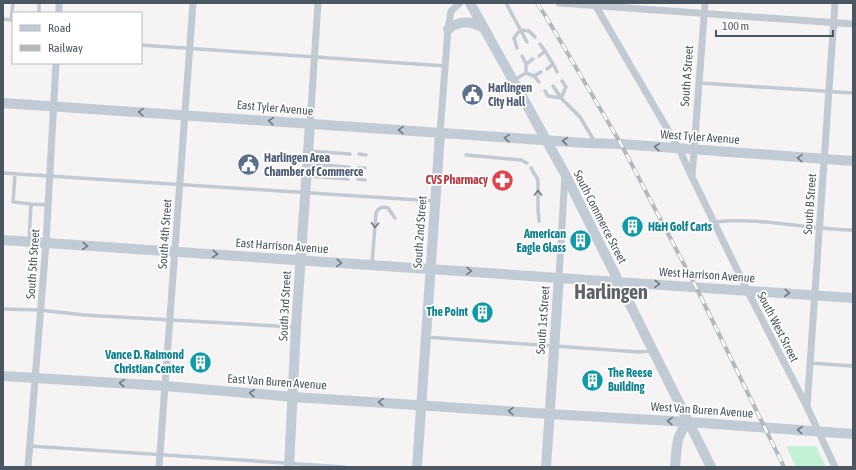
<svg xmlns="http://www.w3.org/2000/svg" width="856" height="470" font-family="'Asap Condensed',sans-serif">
  <rect width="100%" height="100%" fill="#f5f3f3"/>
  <path fill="#c3f1d5" d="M786,446H816L826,467H796Z"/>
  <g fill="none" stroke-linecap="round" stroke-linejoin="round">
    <path stroke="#c1cad2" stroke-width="3.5" d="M506,3L527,42
      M39,13V3
      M3,19L13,20
      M11,20L13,3
      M520,30L529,31L535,37
      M540,44L545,51
      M141,45L445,66
      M517,48L514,38L520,30
      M522,56L526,64V73
      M539,56L545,51L553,64L547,69
      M526,64L533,59
      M553,64L557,72
      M534,76L541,72
      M514,80L526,73L534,76L539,82
      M700,83L853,93
      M553,86L561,98L580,117L595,142
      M545,91L548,96L561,98
      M561,98L566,87L562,81
      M309,151L350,154
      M359,154L366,155
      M466,155L521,160L527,163
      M308,164L349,167
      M358,168H365
      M531,168L538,180V210L539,221
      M3,173L434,201
      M15,174L13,202L31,204
      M307,176L348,179
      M358,179L365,180
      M714,222C761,217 806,229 853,230
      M29,241L31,204L48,205
      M372,264L376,213C378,208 382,206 388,208L395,218
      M3,309L40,310L84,315L295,327
      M426,337L639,352L652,351
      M810,363L853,366
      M30,446L344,467"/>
    <path stroke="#c1cad2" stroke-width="7" d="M559,3L853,24
      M594,3L679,149L692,177
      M705,3L692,177L747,290L807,407L835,467
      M59,13V3
      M310,124L318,3
      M440,133L448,29L451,11L460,3
      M559,277L565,174
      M807,407L835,3
      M28,467L46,243L56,63
      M159,467L193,3"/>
    <path stroke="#c1cbd6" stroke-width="10" d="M470,3L565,174L711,467
      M448,29C460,20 471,21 484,28
      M3,103C197,115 391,130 585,143L621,144L853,161
      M3,240L853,298
      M3,376L165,386L294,397L550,414L688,422L853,434
      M289,467L296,327L310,124
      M417,467L440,133
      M546,467L559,277
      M675,467C677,448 675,437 688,422"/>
    <defs>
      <path id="rail" d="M537,3L548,20L621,144L696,287L784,467"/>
    </defs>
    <use href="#rail" stroke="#b5b8bd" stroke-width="4"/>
    <use href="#rail" stroke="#fff" stroke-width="2.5" stroke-dasharray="8" stroke-linecap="butt"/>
  </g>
  <defs><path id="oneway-chevron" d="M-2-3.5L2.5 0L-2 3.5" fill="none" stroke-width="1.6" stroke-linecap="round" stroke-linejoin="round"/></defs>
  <g stroke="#6e7984">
    <use href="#oneway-chevron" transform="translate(141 112) rotate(-176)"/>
    <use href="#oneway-chevron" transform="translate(271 121) rotate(-175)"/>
    <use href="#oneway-chevron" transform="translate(401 130) rotate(-176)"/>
    <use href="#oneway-chevron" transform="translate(507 138) rotate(-176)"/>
    <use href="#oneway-chevron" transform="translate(565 141) rotate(-176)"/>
    <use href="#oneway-chevron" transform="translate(657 147) rotate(-175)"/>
    <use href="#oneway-chevron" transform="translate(800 158) rotate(-176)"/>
    <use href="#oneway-chevron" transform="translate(85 246) rotate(4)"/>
    <use href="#oneway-chevron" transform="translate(215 254) rotate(4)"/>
    <use href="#oneway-chevron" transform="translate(339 263) rotate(4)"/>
    <use href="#oneway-chevron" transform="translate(469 271) rotate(4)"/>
    <use href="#oneway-chevron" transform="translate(657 284) rotate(4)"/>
    <use href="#oneway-chevron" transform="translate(787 293) rotate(4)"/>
    <use href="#oneway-chevron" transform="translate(122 383) rotate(-176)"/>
    <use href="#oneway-chevron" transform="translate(252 393) rotate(-175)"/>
    <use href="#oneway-chevron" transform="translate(381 402) rotate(-176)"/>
    <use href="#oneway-chevron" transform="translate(511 411) rotate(-176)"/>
    <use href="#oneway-chevron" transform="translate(670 421) rotate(-177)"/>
    <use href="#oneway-chevron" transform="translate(800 430) rotate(-175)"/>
  </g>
  <g stroke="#6e7983">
    <use href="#oneway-chevron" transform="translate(538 193) rotate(-89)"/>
    <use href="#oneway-chevron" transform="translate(375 225) rotate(94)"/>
  </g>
  <defs>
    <symbol id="civic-disc" viewBox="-11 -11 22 22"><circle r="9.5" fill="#5c6f8a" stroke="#fff"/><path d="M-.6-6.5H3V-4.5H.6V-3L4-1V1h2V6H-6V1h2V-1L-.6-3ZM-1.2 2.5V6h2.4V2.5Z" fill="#fff"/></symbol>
    <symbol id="pharmacy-disc" viewBox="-11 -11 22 22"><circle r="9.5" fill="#e0444e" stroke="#fff"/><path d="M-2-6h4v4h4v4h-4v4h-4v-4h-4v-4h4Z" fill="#fff"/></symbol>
    <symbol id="building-disc" viewBox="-11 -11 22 22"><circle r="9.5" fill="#0f9aa8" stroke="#fff"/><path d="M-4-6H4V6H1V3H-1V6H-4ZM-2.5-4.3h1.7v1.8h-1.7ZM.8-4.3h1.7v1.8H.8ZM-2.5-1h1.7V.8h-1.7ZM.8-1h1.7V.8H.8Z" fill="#fff"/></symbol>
  </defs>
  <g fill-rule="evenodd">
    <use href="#civic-disc" x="460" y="82" width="25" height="25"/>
    <use href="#civic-disc" x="236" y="152" width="25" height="25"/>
    <use href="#pharmacy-disc" x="490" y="168" width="25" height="25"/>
    <use href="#building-disc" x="620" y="214" width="25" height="25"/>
    <use href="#building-disc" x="568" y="228" width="25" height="25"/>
    <use href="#building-disc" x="470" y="300" width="25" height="25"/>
    <use href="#building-disc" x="188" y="350" width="25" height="25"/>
    <use href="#building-disc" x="580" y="368" width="25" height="25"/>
  </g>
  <g text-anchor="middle" stroke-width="3.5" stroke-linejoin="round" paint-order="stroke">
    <g font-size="12" fill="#4a5661" stroke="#fff">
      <text transform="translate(687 76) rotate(-86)" y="4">South A Street</text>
      <text transform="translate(275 108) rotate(5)" y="4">East Tyler Avenue</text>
      <text transform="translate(700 137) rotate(4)" y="4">West Tyler Avenue</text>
      <text transform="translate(810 204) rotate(-86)" y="4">South B Street</text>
      <text transform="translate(600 217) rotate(63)" y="4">South Commerce Street</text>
      <text transform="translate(420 232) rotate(-86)" y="4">South 2nd Street</text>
      <text transform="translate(165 234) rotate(-86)" y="4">South 4th Street</text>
      <text transform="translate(282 246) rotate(4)" y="4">East Harrison Avenue</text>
      <text transform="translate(33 264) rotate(-86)" y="4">South 5th Street</text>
      <text transform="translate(707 275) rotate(4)" y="4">West Harrison Avenue</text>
      <text transform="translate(285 306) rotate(-87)" y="4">South 3rd Street</text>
      <text transform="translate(543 320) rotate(-86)" y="4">South 1st Street</text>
      <text transform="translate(778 327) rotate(63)" y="4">South West Street</text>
      <text transform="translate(277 382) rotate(4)" y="4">East Van Buren Avenue</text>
      <text transform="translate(702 410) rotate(4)" y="4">West Van Buren Avenue</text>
    </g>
    <g font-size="12" font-weight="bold" fill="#4e5e75" stroke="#fff" text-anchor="start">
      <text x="488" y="92">Harlingen<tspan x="488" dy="14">City Hall</tspan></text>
      <text x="264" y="162">Harlingen Area<tspan x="264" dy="14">Chamber of Commerce</tspan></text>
    </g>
    <g font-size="12" font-weight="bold" fill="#be3a42" stroke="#fff" text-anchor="end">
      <text x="488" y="184">CVS Pharmacy</text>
    </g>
    <g font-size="12" font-weight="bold" fill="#0d838f" stroke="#fff" text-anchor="end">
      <text x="648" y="231" text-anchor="start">H&amp;H Golf Carts</text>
      <text x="566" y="238">American<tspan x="566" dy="14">Eagle Glass</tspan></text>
      <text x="468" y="316">The Point</text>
      <text x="184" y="359">Vance D. Raimond<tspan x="184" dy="14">Christian Center</tspan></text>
      <text x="608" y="377" text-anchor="start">The Reese<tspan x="608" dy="14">Building</tspan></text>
    </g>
    <g font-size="20" font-weight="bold" fill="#5f6368" stroke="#fff">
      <text x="611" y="299">Harlingen</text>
    </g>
  </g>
  <rect width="856" height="470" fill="none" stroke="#4a5661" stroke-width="8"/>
  <rect x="12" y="12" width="130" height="52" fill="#ffffff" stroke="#b7bbc0"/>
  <rect x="20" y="25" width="20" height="6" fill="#c1cbd6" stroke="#b7bbc0"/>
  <text x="48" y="32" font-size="12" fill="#4a5661">Road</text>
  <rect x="20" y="45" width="20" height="6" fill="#b5b8bd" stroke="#b7bbc0"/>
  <text x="48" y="52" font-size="12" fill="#4a5661">Railway</text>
  <path d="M716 30v6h117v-6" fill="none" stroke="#4a5661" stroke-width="2"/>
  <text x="722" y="30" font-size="12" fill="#4a5661" stroke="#ffffff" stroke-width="3" paint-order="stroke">100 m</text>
</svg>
